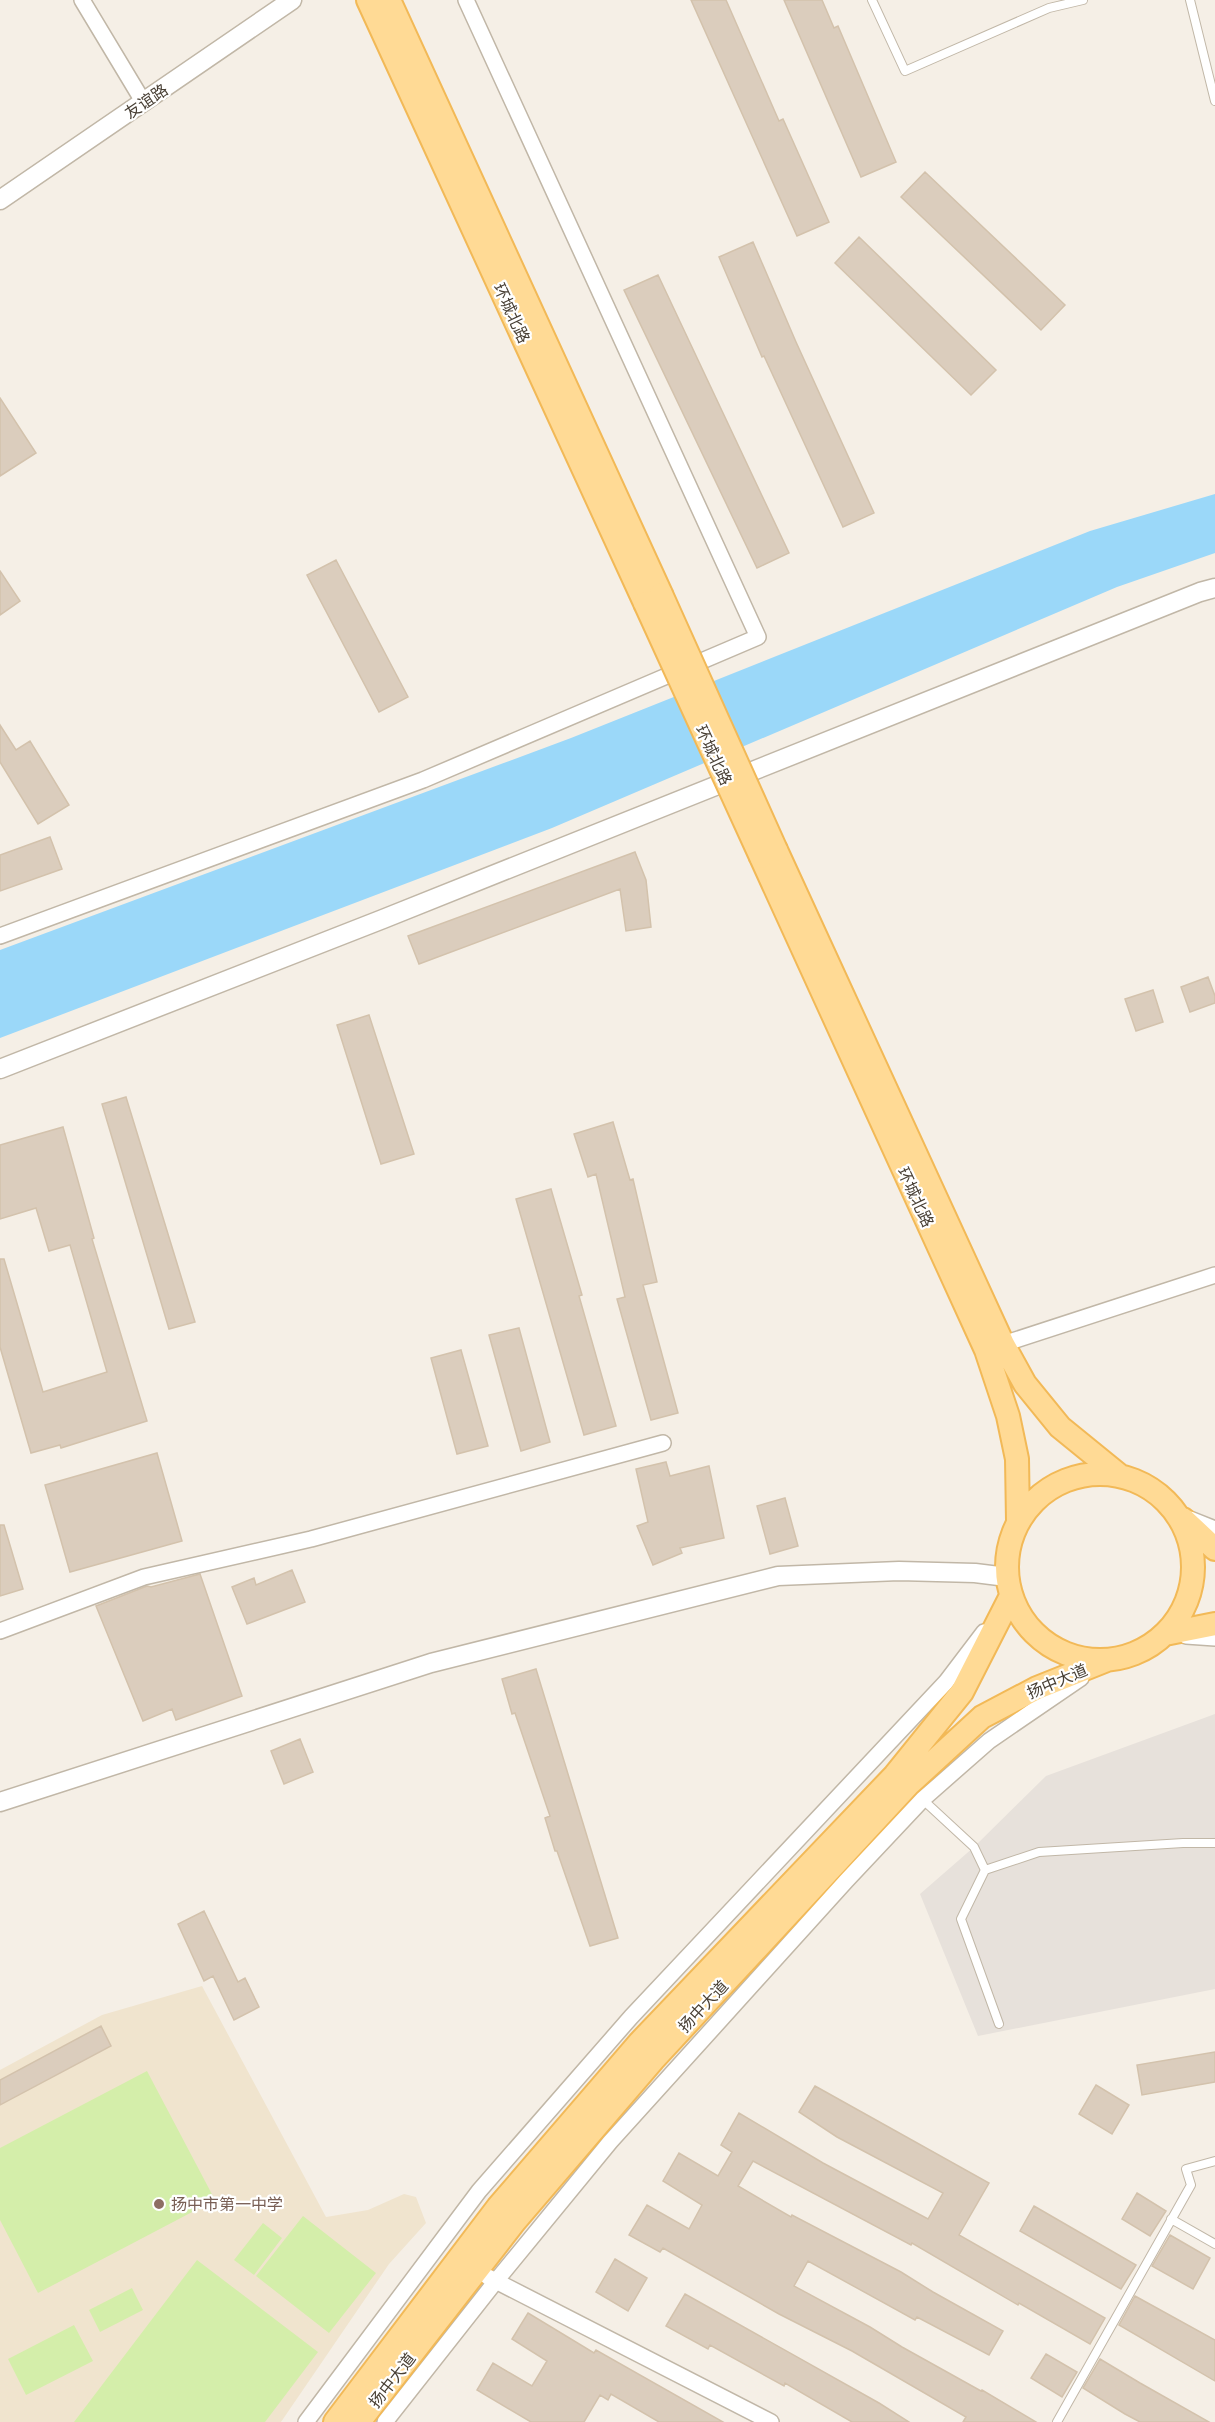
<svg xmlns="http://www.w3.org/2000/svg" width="1215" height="2422" font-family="Overpass,'Noto Sans SC',sans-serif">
  <rect width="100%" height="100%" fill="#f5efe6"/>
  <path fill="#e7e1db" d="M1215,1714V1989L978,2036L920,1894L974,1847L1046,1776Z"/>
  <path fill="#f0e4ce" d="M202,1986L326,2217L368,2210L404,2194L416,2197L426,2223L389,2264L281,2422H0V2070L102,2015Z"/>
  <path fill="#d4eeaa" d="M147,2071L215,2200L38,2293L0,2220V2148Z
    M303,2216L376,2273L329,2333L256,2276Z
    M263,2223L282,2238L254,2275L234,2260Z
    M197,2260L318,2352L265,2422H74Z
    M132,2288L143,2310L100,2332L89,2310Z
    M74,2325L93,2361L26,2395L8,2359Z"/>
  <path fill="#9bd8f9" d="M1215,494V553L1117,587L552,828L0,1038V950L571,738L1090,531Z"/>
  <path fill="#dbcdbd" stroke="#d3c2ac" stroke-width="1.5" d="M691,0H726L779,121L783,119L829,222L797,236Z
    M784,0H822L834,28L838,26L896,162L861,177Z
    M925,172L1065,305L1041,330L901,197Z
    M859,237L996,370L971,395L835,263Z
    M753,242L796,342L874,513L843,527L764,356L762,357L719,257Z
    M658,275L789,553L757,568L624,290Z
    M0,398L36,453L0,476Z
    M336,560L408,697L379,712L307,575Z
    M0,571L20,601L0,615Z
    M0,725L16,750L30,741L69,805L38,824L0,762Z
    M50,837L62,869L0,891V855Z
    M635,852L646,880L651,927L626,931L620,889L419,964L408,936Z
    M1208,977L1215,996V1003L1190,1012L1181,987Z
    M1153,990L1163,1022L1136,1031L1125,999Z
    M369,1015L414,1154L381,1164L337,1025Z
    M126,1097L195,1322L169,1329L102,1104Z
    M613,1122L630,1180L633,1179L657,1282L643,1285L678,1413L651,1420L617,1299L625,1297L596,1174L588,1177L574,1134Z
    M63,1127L94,1238L92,1239L147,1421L61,1448L60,1445L31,1453L0,1347V1259H4L43,1392L107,1372L70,1245L49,1251L36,1208L0,1219V1145Z
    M551,1189L582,1295L579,1296L616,1426L584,1435L516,1199Z
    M519,1328L550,1442L521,1451L489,1335Z
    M461,1350L488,1446L457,1454L431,1358Z
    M157,1453L182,1541L70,1572L45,1485Z
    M666,1462L670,1476L709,1466L724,1538L680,1548L682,1553L653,1565L637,1526L648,1522L636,1469Z
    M785,1498L798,1546L770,1554L757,1506Z
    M0,1525H4L23,1589L0,1596Z
    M292,1570L305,1602L247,1624L232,1587L254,1578L256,1585Z
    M200,1574L242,1696L176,1720L172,1709L143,1721L96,1606L147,1586L151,1587Z
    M536,1669L618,1938L590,1946L557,1851H555L545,1818L550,1816L515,1713L512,1714L502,1679Z
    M300,1739L313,1772L284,1784L271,1751Z
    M204,1911L238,1982L245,1978L259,2007L234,2020L213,1976L204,1981L178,1924Z
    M101,2026L111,2046L0,2105V2080Z
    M1215,2052V2082L1142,2095L1137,2065Z
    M1096,2085L1129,2105L1112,2134L1079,2114Z
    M815,2086L989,2183L959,2235L1105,2318L1090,2344L1019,2303L1018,2305L912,2243L911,2245L753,2161L738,2186L791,2217L792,2215L901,2272L933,2292L1003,2331L989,2355L917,2317L915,2320L808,2261L794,2286L870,2327L902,2347L981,2391L982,2390L1036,2422H963L966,2417L852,2351L779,2314L663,2248L660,2252L629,2235L647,2205L689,2229L702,2205L663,2181L679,2153L718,2176L732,2152L721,2145L739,2113L823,2163L928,2219L943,2193L837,2137L799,2112Z
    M1137,2193L1166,2211L1150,2236L1122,2219Z
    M1034,2206L1136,2265L1121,2289L1020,2231Z
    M1170,2235L1210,2258L1193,2289L1152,2266Z
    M615,2259L647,2278L628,2311L596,2292Z
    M685,2294L879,2403L909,2422H852L785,2383L784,2386L710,2345L708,2349L666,2326Z
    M1135,2296L1215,2340V2381L1119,2325Z
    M528,2313L594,2353L596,2350L723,2422H659L611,2394L608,2400L600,2395L584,2422H531L477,2390L493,2363L532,2386L547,2361L512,2339Z
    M1046,2354L1077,2372L1062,2397L1031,2378Z
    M1100,2359L1140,2383L1209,2422H1140L1125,2414L1083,2388Z"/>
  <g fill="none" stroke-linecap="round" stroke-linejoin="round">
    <defs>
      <path id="service" d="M872,0L905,71L1049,8L1083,0
        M1190,0L1215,101
        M921,1798L974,1847L985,1870
        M999,2024L961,1919L985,1870L1039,1852L1183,1843H1215
        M1171,2219L1215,2244
        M1057,2422L1191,2185L1186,2169L1215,2161"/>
      <path id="minor" d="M82,0L144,103
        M0,936L423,780L758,637L466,0
        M1003,1344L1215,1275
        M1190,1519L1215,1529
        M0,1631L144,1577L311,1539L663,1443
        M1186,1636L1215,1638
        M488,2277L771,2422
        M306,2422L479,2191L631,2017L946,1682L984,1632
        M385,2422L496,2281L610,2142L846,1881L923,1799L989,1741L1081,1678"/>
      <path id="tertiary" d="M0,200L292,0
        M0,1069L383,919L1200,592L1215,588
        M0,1802L431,1663L778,1576L899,1571L975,1573L1007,1577"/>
      <path id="primary" d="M368,0L645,603
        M389,0L661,594
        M776,850L1003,1344L1025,1384L1060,1427L1119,1475
        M761,857L986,1350L1008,1416L1017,1459L1018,1521
        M1007 1567a93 93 0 1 1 186 0a93 93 0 1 1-186 0Z
        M1183,1519L1215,1549
        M1165,1634L1215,1624
        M335,2422L498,2207L640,2042L895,1775L962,1692L1011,1596
        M359,2422L515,2221L653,2060L908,1785L982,1717L1037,1688L1107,1660"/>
    </defs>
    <use href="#service" stroke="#c1b7a7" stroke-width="10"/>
    <use href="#minor" stroke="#c1b7a7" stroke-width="18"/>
    <use href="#tertiary" stroke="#c1b7a7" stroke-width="21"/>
    <use href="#primary" stroke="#f2b957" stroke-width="26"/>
    <use href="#service" stroke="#fff" stroke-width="8"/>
    <use href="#minor" stroke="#fff" stroke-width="15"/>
    <use href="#tertiary" stroke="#fff" stroke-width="18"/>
    <use href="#primary" stroke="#ffda95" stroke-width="22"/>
    <defs>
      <path id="primary-bridge" d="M661,594L776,850
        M645,603L761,857"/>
    </defs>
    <use href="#primary-bridge" stroke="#f2b957" stroke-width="26" stroke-linecap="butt"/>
    <use href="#primary-bridge" stroke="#ffda95" stroke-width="22"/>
  </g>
  <circle fill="#8d6e63" stroke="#fff" stroke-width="2" cx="159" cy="2204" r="6"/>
  <g text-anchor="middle" stroke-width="4.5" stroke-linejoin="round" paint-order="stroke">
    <g font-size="16" fill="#483f34" stroke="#fff">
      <text transform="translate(146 101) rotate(-34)" y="6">友谊路</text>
      <text transform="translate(512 313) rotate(65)" y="6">环城北路</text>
      <text transform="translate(714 755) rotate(65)" y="6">环城北路</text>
      <text transform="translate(916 1197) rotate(65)" y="6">环城北路</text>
      <text transform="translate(1057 1681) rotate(-23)" y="6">扬中大道</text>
      <text transform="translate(703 2006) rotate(-47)" y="6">扬中大道</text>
      <text transform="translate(392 2380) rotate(-52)" y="6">扬中大道</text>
    </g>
    <g font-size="16" fill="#785e54" stroke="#fff" text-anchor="start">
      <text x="171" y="2210">扬中市第一中学</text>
    </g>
  </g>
</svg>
